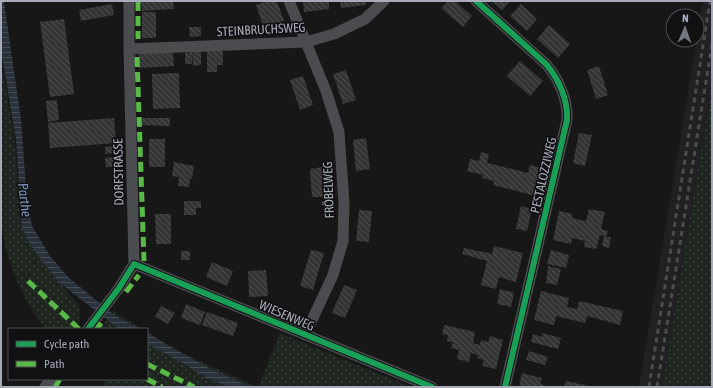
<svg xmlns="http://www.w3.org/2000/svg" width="713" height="388" font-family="'Asap Condensed',sans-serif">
  <defs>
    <pattern id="grass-dots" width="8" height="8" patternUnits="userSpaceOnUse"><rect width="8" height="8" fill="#1d251e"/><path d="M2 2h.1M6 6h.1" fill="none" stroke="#3b423d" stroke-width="1.8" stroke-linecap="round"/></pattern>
    <pattern id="water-rules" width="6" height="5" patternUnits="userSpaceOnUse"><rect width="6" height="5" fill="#29313a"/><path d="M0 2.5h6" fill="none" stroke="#454c54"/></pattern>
    <pattern id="building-back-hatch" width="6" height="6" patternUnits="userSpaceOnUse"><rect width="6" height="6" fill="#353536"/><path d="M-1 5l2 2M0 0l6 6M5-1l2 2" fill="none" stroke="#4f5051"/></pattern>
  </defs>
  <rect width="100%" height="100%" fill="#171717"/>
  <path fill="#212123" d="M703,1H712V86L662,387H639Z"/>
  <path fill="url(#grass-dots)" d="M1,59L13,130L16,156L20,216L30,240L42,261L80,307L79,329H45C23,299 5,260 1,222Z
    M712,86V387H662Z
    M113,311L142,329H100Z
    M147,332L180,352L257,387H104V379H147Z
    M280,333L411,387H258Z"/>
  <path fill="url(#water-rules)" d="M1,1H4L5,9L21,119L27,202L32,226L50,256L68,277L114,315L139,329H119L60,283L41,260L27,239L22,227L21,216L16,140L1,50Z
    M147,333L210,369L252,387H230L206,378L183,363L147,344Z"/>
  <path fill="url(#building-back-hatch)" d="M141,1H173L174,9L142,11Z
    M267,1H277L284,21L264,29L256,5Z
    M303,1H329V9L304,12Z
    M340,1H366V5L341,8Z
    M448,1H455L472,16L463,27L441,8Z
    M492,1H510L502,10Z
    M112,4L114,15L81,21L79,10Z
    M521,4L537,19L527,31L510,16Z
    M142,12H156V38H142Z
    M64,19L74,94L50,97L40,22Z
    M549,25L570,44L558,58L537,39Z
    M189,27H201V36L190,37Z
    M192,51H201V65L193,66Z
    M207,51H223V65H217V72H207Z
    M173,52L174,66L139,68V53Z
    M192,52V64H185V53Z
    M520,61L543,81L530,96L507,76Z
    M599,66L608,95L596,99L587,70Z
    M346,70L356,100L343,104L333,74Z
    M179,73L180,108L153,109L152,74Z
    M303,76L313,105L300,110L290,80Z
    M57,100L59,120L48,122L46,101Z
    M114,118L116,143L50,148L48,123Z
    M141,118H170V126L141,125Z
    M579,133L592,135L585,166L573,163Z
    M366,138L370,169L356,171L353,140Z
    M149,139H165V167H149Z
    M113,146L114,153L105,154V147Z
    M481,152L489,154L487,163L528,173L530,165L543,168L536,196L493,185L494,181L482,178L483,175L467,171L470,159L479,161Z
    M116,157V167H106L105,158Z
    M174,162L194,166L192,179L172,176Z
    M323,167L325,197H312L310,169Z
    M113,169H121V177H112Z
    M179,177L190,179L189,187L178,186Z
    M184,201H201V208H196V215H184Z
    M521,206L532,209L527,231L516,229Z
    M589,209L605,212L601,229L608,231L606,237H611L609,248L602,246L604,236L600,235L596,249L584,247L585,241L572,238L571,244L553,240L559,211L572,214V218L586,221Z
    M359,210L372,211L369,242L356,241Z
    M155,214H171V244H156Z
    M494,246L523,253L516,282L499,277L496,289L481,285L487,261L462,254L464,248L492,254Z
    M311,250L324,253L313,290L300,286Z
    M551,250L569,255L566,268L547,264Z
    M181,251H190V260H181Z
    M212,262L233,271L227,286L206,277Z
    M548,266L561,269L557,285L546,283Z
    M266,270L268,296L249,297L248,271Z
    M344,285L357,290L345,318L332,313Z
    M500,289L514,293L511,307L497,304Z
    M541,291L569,298L567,307L577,309L579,301L623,311L620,325L587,316L585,323L556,316L554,325L534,320Z
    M186,304L205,312L200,325L181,318Z
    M161,306L175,313L168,324L155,317Z
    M207,312L238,323L233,336L202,325Z
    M444,325L475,332L473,343L480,345L481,340L488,342L490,336L503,340L496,369L482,366L484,360L477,358L478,355L471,353L469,362L457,359L459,350L451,348L453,342L447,341L448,335L442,334Z
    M543,333L561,338L558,349L531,342L533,334L542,337Z
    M529,351L548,357L545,365L526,360Z
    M522,373L542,378L540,384L552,387H519Z
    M566,381L590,386L589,387H564Z"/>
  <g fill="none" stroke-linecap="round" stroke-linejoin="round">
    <path stroke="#4b4c50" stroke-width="11" d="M289,1L326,91L339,132L344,203L343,241L333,275L305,335
      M476,1L546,64C559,79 568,100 567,120L505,387
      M129,49L306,42L334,34L365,19L384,1
      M134,264L432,387
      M88,329L119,288L134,264L129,49V1
      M45,387L51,379"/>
    <path stroke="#4b4c4f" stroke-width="3" stroke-dasharray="5 4" stroke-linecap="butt" d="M649,387L710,1
      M657,387L712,44"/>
    <path stroke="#58b947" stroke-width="5" stroke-dasharray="10 5" stroke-linecap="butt" d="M138,1V39
      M137,57L144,261
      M28,281L79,329
      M126,292L139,275
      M97,329L101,323
      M147,364L194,387
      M147,379L162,387
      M55,387L60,379"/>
    <defs>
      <path id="cycleway" d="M476,1L546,64C559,79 568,100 567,120L505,387
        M88,329L119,288L134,264L432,387"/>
    </defs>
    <use href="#cycleway" stroke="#111113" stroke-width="8"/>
    <use href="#cycleway" stroke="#1a9f57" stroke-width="6"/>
  </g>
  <g text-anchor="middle" stroke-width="3.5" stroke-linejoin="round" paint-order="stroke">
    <g font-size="13" fill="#a7abb9" stroke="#111113">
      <text transform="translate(261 29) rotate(-3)" y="5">STEINBRUCHSWEG</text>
      <text transform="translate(118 172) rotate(-91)" y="5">DORFSTRASSE</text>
      <text transform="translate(543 175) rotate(-77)" y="5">PESTALOZZIWEG</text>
      <text transform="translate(328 190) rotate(-92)" y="5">FRÖBELWEG</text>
      <text transform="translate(287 315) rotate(23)" y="5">WIESENWEG</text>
    </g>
    <g font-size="14" font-style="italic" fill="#7b96b7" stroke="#111113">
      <text transform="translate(25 200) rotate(83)" y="5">Parthe</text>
    </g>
  </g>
  <rect width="713" height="388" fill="none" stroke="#a7abb9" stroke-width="4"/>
  <rect x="8" y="328" width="140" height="52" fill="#111113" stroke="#4d4f55"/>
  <rect x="16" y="341" width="20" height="6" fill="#1a9f57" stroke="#4d4f55"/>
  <text x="44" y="348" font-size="12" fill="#a7abb9">Cycle path</text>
  <rect x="16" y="361" width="20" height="6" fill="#58b947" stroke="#4d4f55"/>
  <text x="44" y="368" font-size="12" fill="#a7abb9">Path</text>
  <g transform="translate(685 28) rotate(2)"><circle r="19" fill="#111113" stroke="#4d4f55"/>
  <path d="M0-3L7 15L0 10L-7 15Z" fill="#757780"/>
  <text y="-6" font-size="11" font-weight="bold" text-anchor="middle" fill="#a7abb9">N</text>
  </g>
</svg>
